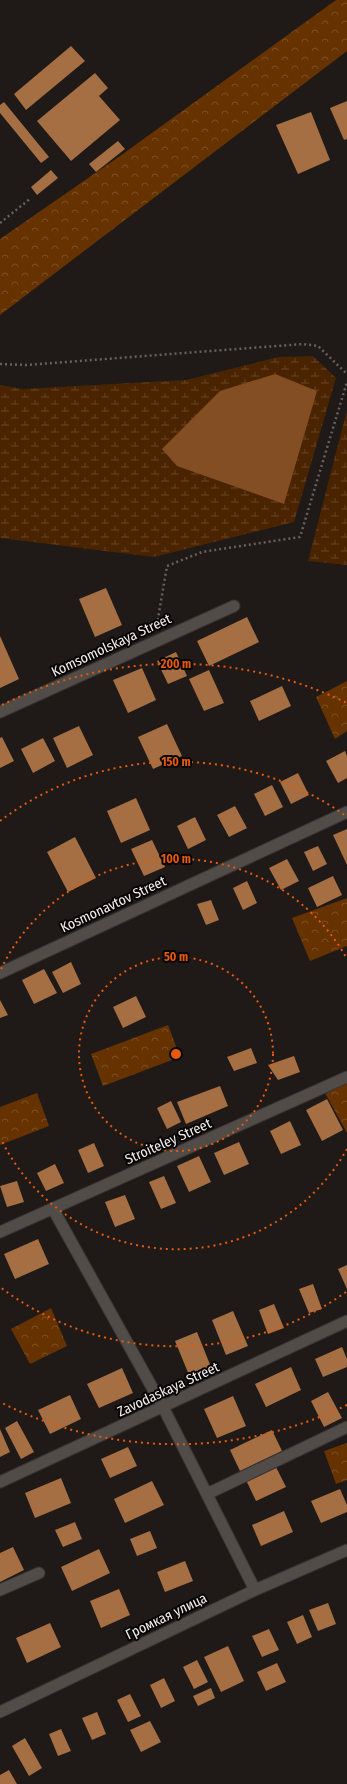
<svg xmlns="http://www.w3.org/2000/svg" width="347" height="1784" font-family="'Fira Sans Condensed',sans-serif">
  <defs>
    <pattern id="forest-crowns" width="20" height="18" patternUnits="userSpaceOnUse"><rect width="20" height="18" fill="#653200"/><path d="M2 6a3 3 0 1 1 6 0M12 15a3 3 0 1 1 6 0" fill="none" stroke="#7c5026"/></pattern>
    <pattern id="wetland-marsh" width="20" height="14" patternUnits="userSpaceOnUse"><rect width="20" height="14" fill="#4a2400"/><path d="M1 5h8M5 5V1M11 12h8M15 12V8" fill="none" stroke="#654426"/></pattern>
  </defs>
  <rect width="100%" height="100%" fill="#1f1a17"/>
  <path fill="url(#forest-crowns)" d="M336,0H347V51L0,315V239L120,156Z
    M347,681V731L335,739L316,697Z
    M347,898V946L310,961L292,918Z
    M168,1025L180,1057L103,1086L91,1054Z
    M347,1083V1133L325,1093Z
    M37,1093L49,1126L0,1145V1107Z
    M51,1308L67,1346L30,1364L11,1329Z
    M347,1443V1480L336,1484L324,1451Z"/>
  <path fill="url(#wetland-marsh)" d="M313,356L336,378L294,522L154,557L0,538V385L23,389L186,380L279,357Z
    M347,410V565L308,561Z"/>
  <path fill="#834e23" d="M275,374L317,391L284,504L177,466L162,449L220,391Z"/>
  <path fill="#a56e43" d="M71,46L85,61L26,110L14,94Z
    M95,73L108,88L99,96L120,120L71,161L37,121Z
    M347,101V139L344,140L330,108Z
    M4,102L49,157L41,163L0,113V105Z
    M311,112L330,160L298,174L276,125Z
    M118,141L125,149L96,172L89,164Z
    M51,170L58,178L37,195L31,187Z
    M106,588L122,625L95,637L79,599Z
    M247,617L259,642L209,666L197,641Z
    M0,636L19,679L0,688Z
    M176,652L187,676L168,684L157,661Z
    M142,668L156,700L128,713L113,680Z
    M209,670L224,703L204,711L189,679Z
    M282,686L291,706L259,721L250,701Z
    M167,724L182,756L153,769L138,737Z
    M79,726L93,755L67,768L53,738Z
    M2,737L14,761L0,768V738Z
    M43,738L55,761L33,773L21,749Z
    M345,751L347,756V778L338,783L326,761Z
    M298,773L309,795L291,804L280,782Z
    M272,785L283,807L265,816L254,794Z
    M136,798L150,830L121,843L107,811Z
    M235,806L247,828L229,837L217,815Z
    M195,817L206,840L188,849L177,826Z
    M347,829V865L333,835Z
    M75,837L96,878L68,892L47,852Z
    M152,840L165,867L144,876L131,849Z
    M318,846L327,864L313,871L304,852Z
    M287,859L299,881L281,890L269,868Z
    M333,876L342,895L317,907L308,888Z
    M247,881L257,903L243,910L233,888Z
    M211,900L219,920L206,925L197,904Z
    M71,962L81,984L63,993L52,972Z
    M44,969L57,993L34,1004L22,980Z
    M136,996L146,1017L123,1028L113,1007Z
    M0,1000L8,1015L0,1018Z
    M251,1048L257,1063L234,1071L227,1057Z
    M294,1056L300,1072L278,1080L268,1065Z
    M220,1086L228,1106L186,1124L177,1102Z
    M327,1099L343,1130L322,1141L306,1110Z
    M171,1101L181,1122L167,1129L157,1108Z
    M290,1121L301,1145L281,1154L270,1131Z
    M239,1142L249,1164L224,1175L214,1153Z
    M94,1143L104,1166L88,1173L78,1150Z
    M199,1156L211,1182L189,1192L177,1166Z
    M55,1164L64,1183L46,1191L37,1173Z
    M164,1176L176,1203L161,1209L149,1182Z
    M17,1181L24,1202L7,1207L0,1186Z
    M125,1195L135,1219L115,1227L105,1202Z
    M38,1239L49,1264L15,1279L4,1254Z
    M347,1265V1289L338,1269Z
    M313,1284L322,1309L309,1313L299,1289Z
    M274,1304L284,1328L268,1334L259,1310Z
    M233,1311L248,1346L226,1355L212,1320Z
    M197,1332L211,1367L189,1375L175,1341Z
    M342,1347L347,1359V1367L323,1377L315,1359Z
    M291,1367L301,1390L266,1407L255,1384Z
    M122,1368L133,1393L99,1408L87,1384Z
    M328,1392L342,1418L324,1427L311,1401Z
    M70,1395L81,1419L50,1434L38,1410Z
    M233,1396L246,1426L217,1438L204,1409Z
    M17,1421L34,1452L21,1459L5,1428Z
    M0,1429L10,1452L0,1457Z
    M272,1430L282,1451L240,1471L230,1450Z
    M128,1447L137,1466L110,1478L101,1459Z
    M276,1467L286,1487L256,1501L246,1480Z
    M61,1478L71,1503L35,1518L25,1493Z
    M152,1481L164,1505L125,1523L114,1499Z
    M340,1489L347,1505V1512L321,1523L311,1501Z
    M284,1511L293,1532L261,1546L252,1525Z
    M75,1522L82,1539L63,1547L55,1530Z
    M150,1531L157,1548L137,1556L130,1539Z
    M13,1547L24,1570L0,1582V1553Z
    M99,1549L110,1573L72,1591L61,1567Z
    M185,1561L193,1581L165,1592L157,1572Z
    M119,1589L130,1615L101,1628L90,1601Z
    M328,1603L336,1624L318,1631L309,1610Z
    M303,1615L312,1637L297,1644L287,1622Z
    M50,1623L61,1647L27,1663L16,1638Z
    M269,1629L279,1650L262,1657L252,1636Z
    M228,1646L244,1681L221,1692L204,1657Z
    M197,1660L208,1682L194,1689L183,1667Z
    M277,1663L286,1682L266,1691L257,1672Z
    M164,1678L175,1701L161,1708L150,1685Z
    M211,1688L215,1698L198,1706L193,1696Z
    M130,1694L141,1716L128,1722L117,1700Z
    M97,1712L106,1734L92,1740L82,1718Z
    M150,1721L161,1742L141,1752L130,1730Z
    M61,1729L71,1751L58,1756L49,1734Z
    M25,1738L42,1768L29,1776L12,1746Z
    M9,1770L17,1784H0V1775Z"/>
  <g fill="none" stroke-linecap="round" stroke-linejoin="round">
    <defs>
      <path id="minor" d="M0,712L234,606
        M0,973L347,812
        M53,1209L163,1407L255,1590
        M0,1232L347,1077
        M0,1482L347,1321
        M207,1494L347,1427
        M0,1590L39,1573
        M0,1712L255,1590L347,1550"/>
    </defs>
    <use href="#minor" stroke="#383433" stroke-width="13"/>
    <path stroke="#66615f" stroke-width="2.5" stroke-dasharray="2 3" stroke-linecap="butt" d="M0,223L31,198
      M0,364L26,365L303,344L318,346L347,374
      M156,630L167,566L202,552L300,537L347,382"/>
    <use href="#minor" stroke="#514c48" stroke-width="11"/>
  </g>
  <g fill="none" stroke="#e8590c" stroke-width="2" stroke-dasharray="2 4">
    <circle cx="176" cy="1054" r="97"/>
    <path d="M347 1149A195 195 0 0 1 1 1139M1 969A195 195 0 0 1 347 959"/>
    <path d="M346 1292A292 292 0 0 1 0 1287M0 821A292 292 0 0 1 346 816"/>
    <path d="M347 1405A390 390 0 0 1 2 1403M2 705A390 390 0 0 1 347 703"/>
  </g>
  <g text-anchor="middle" stroke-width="4" stroke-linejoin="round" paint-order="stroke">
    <g font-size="14" fill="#f3efed" stroke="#070605">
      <text transform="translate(111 645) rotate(-25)" y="5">Komsomolskaya Street</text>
      <text transform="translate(113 904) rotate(-25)" y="5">Kosmonavtov Street</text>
      <text transform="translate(168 1141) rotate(-24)" y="5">Stroiteley Street</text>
      <text transform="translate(168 1389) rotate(-25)" y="5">Zavodaskaya Street</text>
      <text transform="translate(166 1616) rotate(-26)" y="5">Громкая улица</text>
    </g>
  </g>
  <circle cx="176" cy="1054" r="6" fill="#e8590c" stroke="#070605" stroke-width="2"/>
  <g font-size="12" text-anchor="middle" font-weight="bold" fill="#e8590c" stroke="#070605" stroke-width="4" stroke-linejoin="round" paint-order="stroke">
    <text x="176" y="668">200 m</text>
    <text x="176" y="766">150 m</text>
    <text x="176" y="863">100 m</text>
    <text x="176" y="961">50 m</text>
  </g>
</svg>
